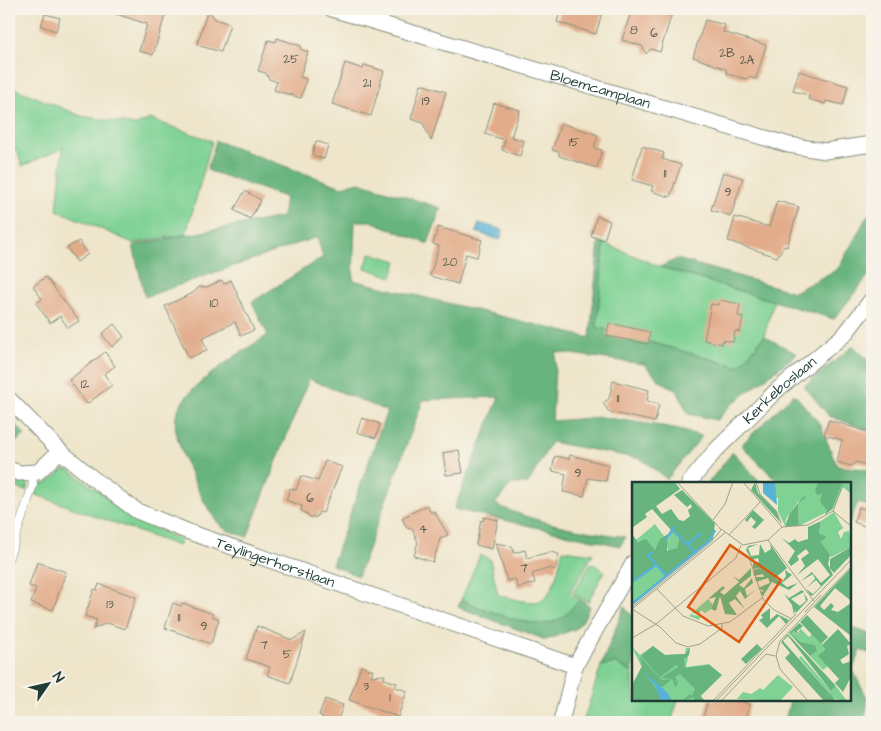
<svg xmlns="http://www.w3.org/2000/svg" width="881" height="731" font-family="'Architects Daughter',sans-serif">
  <rect width="100%" height="100%" fill="#f7f3e8"/>
  <filter id="ink" filterUnits="userSpaceOnUse"><feTurbulence type="fractalNoise" baseFrequency=".02" numOctaves="2"/><feDisplacementMap in="SourceGraphic" scale="10" xChannelSelector="R" yChannelSelector="G"/><feConvolveMatrix kernelMatrix="1 2 1 2 8 2 1 2 1" color-interpolation-filters="sRGB"/></filter>
  <filter id="wash" filterUnits="userSpaceOnUse"><feTurbulence type="fractalNoise" baseFrequency=".0096" numOctaves="4" result="noise"/><feDisplacementMap in="SourceGraphic" scale="20" xChannelSelector="R" yChannelSelector="G"/><feGaussianBlur stdDeviation="1.12" result="paint"/><feColorMatrix in="noise" values="0 0 0 0 0 0 0 0 0 0 0 0 0 0 0 0 0 1.4 0 .05"/><feComposite in="paint" operator="in"/></filter>
  <g filter="url(#wash)">
    <rect width="100%" height="100%" fill="#eee5ca"/>
    <path fill="#7fd294" stroke="#4f8864" d="M9,86L81,116L136,125L150,119L212,141L186,234L133,243L57,210L63,148L22,166L17,150L9,152Z
      M604,243L660,267L774,301L764,336L739,367L596,327Z
      M370,253L397,261L392,277L365,268Z
      M65,469L71,471L140,521L181,540L178,546L34,494L36,486L48,482Z
      M9,477L29,483L26,491L9,485Z
      M563,550L593,554L570,593L580,599C572,608 564,618 553,622C530,630 484,608 461,600L480,555L490,559L498,595C509,597 522,602 534,602C555,601 558,565 563,550Z
      M591,563L605,571L588,602L573,593Z
      M615,663L633,673L634,700H678L671,722H583L601,666Z"/>
    <path fill="#67b47e" stroke="#437859" d="M216,141L342,187L359,182L441,208L428,244L371,221H355L353,280L590,338L599,241L604,243L597,327L739,367L764,336L797,354L732,404L717,420L688,414L677,390L660,381L644,364L556,352L552,421L601,417L668,427L702,436L667,479L641,459L551,442L528,484H511L495,504C535,523 582,531 626,537L620,546L454,509L499,397L423,400L358,576L332,565L387,411L309,379L247,537C240,534 228,532 222,527C210,515 200,494 193,478C186,461 172,435 176,416C181,388 245,350 268,335L252,302L323,257L317,237L145,297L133,245L282,217L285,197L207,170Z
      M868,215L872,217V271L834,319L660,267L677,259L794,292L838,269Z
      M853,346L872,363V431L829,416L804,386Z
      M794,394L820,424L837,466L872,470V508L858,502L850,522V483H779L741,445Z
      M9,417L25,435L9,447Z
      M733,452L761,483H708Z
      M580,599L590,606L582,622L575,629L546,640L458,607L461,600C484,608 530,630 553,622C564,618 572,608 580,599Z
      M624,607L633,616V673L615,663L601,666Z
      M850,627L872,635V654L860,650L853,669C861,694 874,692 863,722H785L790,700H850Z"/>
    <path fill="#58b2d6" stroke="#3c7885" d="M479,223L503,230L500,240L476,232Z"/>
    <g id="blocks">
      <path fill="#e2ac8a" d="M111,9H167L153,55L139,51L147,24L110,12Z
        M208,9L215,19L230,24L221,52L197,45Z
        M561,9H603L596,34L557,22Z
        M632,9H658L672,13L660,52L651,49L646,54L642,46L622,40Z
        M45,14L60,18L56,31L41,26Z
        M705,20L725,25L723,32L766,45L756,79L749,77L746,79L727,74L726,69L693,57Z
        M277,38L301,46L300,49L308,52L300,77L306,79L301,98L274,90L277,82L269,79L266,73L258,71L268,40L276,42Z
        M345,63L363,69L364,65L384,71L371,116L332,104Z
        M799,71L848,86L843,105L826,101L825,104L808,99L809,95L793,91Z
        M421,84L446,92L431,141L423,123L411,119Z
        M494,103L520,110L511,137L524,141L520,156L502,150L505,140L485,134Z
        M561,123L598,135L594,148L602,150L597,168L559,156V152L552,150Z
        M316,141L328,145L324,159L312,155Z
        M642,146L664,153L662,159L681,165L670,197L651,191L653,186L632,180Z
        M723,172L743,178L731,216L711,210Z
        M245,191L261,200L250,219L234,210Z
        M777,201L799,207L787,247L784,246L777,257L728,241L735,217L769,227Z
        M597,216L610,221L604,240L591,236Z
        M438,227L482,240L477,257L466,254L458,284L430,276L439,246L433,244Z
        M79,241L88,254L77,262L67,248Z
        M46,277L79,321L68,328L60,316L50,323L36,303L42,299L33,286Z
        M222,280L224,284L231,280L254,330L241,336L235,322L202,338L207,350L189,358L165,306L193,293L199,287H207Z
        M720,300L740,304L738,316L743,317L740,332L735,331L733,342L723,340L722,344L704,340L711,304L718,305Z
        M609,323L650,332L648,344L607,336Z
        M114,324L124,337L112,347L102,334Z
        M105,352L115,366L104,374L112,385L87,404L69,380Z
        M613,381L649,390L647,401L659,404L655,422L609,412L603,403L609,399Z
        M362,418L380,424L376,438L357,432Z
        M829,420L868,432L872,445V466L856,462L851,466L837,462L842,440L824,435Z
        M459,450L463,473L446,475L443,453Z
        M570,455L609,465L606,481L588,478L584,496L563,492L566,474L552,471L555,456L569,459Z
        M325,461L342,467L323,513L319,512L317,517H310L301,510L302,506L286,500L290,488L296,490L301,476L318,481Z
        M427,505L431,513L434,511L448,535L440,539L433,562L414,556L418,542L412,529L407,528L402,518Z
        M859,507L872,512V529L854,522Z
        M484,517L498,520L492,549L476,545L481,520L483,521Z
        M496,543L512,546L514,553L525,550L527,558L550,552L559,554L555,570L550,568L532,574L535,583L518,588L515,579L507,581Z
        M37,562L66,572L53,610L31,603L36,588L29,586Z
        M99,584L136,597L125,629L107,623L93,629L97,620L85,616L94,589L97,590Z
        M173,603L181,606L182,603L213,614L212,616L219,619L211,644L165,628Z
        M257,626L292,640L306,632L290,683L267,675L270,667L246,659Z
        M361,666L373,670L371,676L385,675L384,679L397,683L395,687L407,691L398,717L349,700Z
        M325,699L343,705L337,722H321L323,717L319,715Z
        M708,700H743V702L750,704L745,722H702Z"/>
    </g>
  </g>
  <g filter="url(#ink)">
    <use href="#blocks" fill-opacity="0" stroke="#86917f" stroke-width="1"/>
    <g fill="none" stroke-linecap="round" stroke-linejoin="round">
      <defs>
        <path id="lane" d="M9,557L33,485L32,472"/>
        <g id="street">
          <path id="s1" d="M332,9L789,145L825,151L872,144"/>
          <path id="s2" d="M9,399L60,451L95,480L137,511L189,532L575,666"/>
          <path d="M9,469L19,473L38,472L60,451"/>
          <path id="s3" d="M689,483L715,451L777,390L845,334L872,299"/>
          <path d="M561,722L575,666L634,562"/>
        </g>
      </defs>
      <use href="#lane" stroke="#86917f" stroke-width="9"/>
      <use href="#street" stroke="#86917f" stroke-width="17"/>
      <use href="#lane" stroke="#fff" stroke-width="8"/>
      <use href="#street" stroke="#fff" stroke-width="15"/>
    </g>
  </g>
  <g text-anchor="middle" stroke-width="4.5" stroke-linejoin="round" paint-order="stroke">
    <g font-size="12" fill="#50594a">
      <text x="634" y="34">8</text>
      <text x="654" y="37">6</text>
      <text x="727" y="57">2B</text>
      <text x="291" y="63">25</text>
      <text x="747" y="64">2A</text>
      <text x="367" y="87">21</text>
      <text x="426" y="105">19</text>
      <text x="574" y="146">15</text>
      <text x="665" y="177">11</text>
      <text x="728" y="196">9</text>
      <text x="450" y="266">20</text>
      <text x="214" y="307">10</text>
      <text x="85" y="388">12</text>
      <text x="618" y="402">11</text>
      <text x="578" y="477">9</text>
      <text x="310" y="502">6</text>
      <text x="423" y="533">4</text>
      <text x="524" y="572">7</text>
      <text x="110" y="608">13</text>
      <text x="179" y="621">11</text>
      <text x="204" y="630">9</text>
      <text x="264" y="649">7</text>
      <text x="287" y="658">5</text>
      <text x="366" y="690">3</text>
      <text x="390" y="701">1</text>
    </g>
    <g font-size="15" fill="#1f3d34" stroke="#f7f3e8">
      <text dy="5" stroke="none"><textPath href="#s1" startOffset="280">Bloemcamplaan</textPath></text>
      <text dy="5" stroke="none"><textPath href="#s3" startOffset="130">Kerkeboslaan</textPath></text>
      <text dy="5" stroke="none"><textPath href="#s2" startOffset="318">Teylingerhorstlaan</textPath></text>
    </g>
  </g>
  <g transform="translate(632 482)">
    <rect width="219" height="219" fill="#eee5ca"/>
    <path d="M139,0H219V12L211,5L201,27L167,44L166,22L174,16L166,20L154,37L153,44L146,29V16H142ZM202,30L211,46L206,50L209,57L212,50L217,49L219,65L199,75L189,60L195,55L187,51L189,39ZM23,42L32,54L23,68L4,58ZM40,49L47,57L45,66L36,70L35,61ZM24,83L33,94L0,122V100ZM76,117L81,123L79,127L73,131L69,128L67,132L61,131L60,133L69,134L67,138L57,134ZM168,146L177,155L180,152L193,166L187,174L196,184L191,188L178,174L184,169L182,163L169,160L159,152L162,149L166,153ZM21,164L33,173L53,172L54,166H58L54,185L77,182L90,193L69,214L73,219H0V204L10,186L0,165L8,173ZM169,174L199,209L204,204L215,219L196,216L197,211L167,176ZM146,193L161,205L148,219L105,217L111,210L119,212L128,206L131,208Z" fill="#7fd294"/>
    <path d="M0,0H43L48,7L13,32L15,35L0,46ZM123,0L126,11L144,28L148,40L119,8ZM186,0L210,1L200,27L193,33L195,28L188,20L190,12L185,13L183,9ZM50,8L83,41L81,57L35,94L24,83L0,100V52L6,60L14,57L23,68L28,57L36,52L35,69L45,66L47,57L20,27L24,24L30,32L39,27L47,38L52,39L58,34L56,28L60,25L59,22L55,25L42,13ZM172,14L174,16L166,22L167,44H153L158,31ZM121,28L132,38L123,47L120,45L124,40L119,35L115,40L113,38ZM189,39L187,51L195,55L189,60L198,73L196,82L201,93L181,113L179,114L174,107L181,112L189,104L184,98L174,106L183,97L181,92L169,99L180,90L189,101L198,93L186,77L165,93L173,84L169,77L177,71L174,67L165,74L167,78L159,84L156,80L163,69L150,56L157,61L163,57L166,60L176,57V45ZM126,62L116,66L119,74L127,73L128,62L133,71L139,67L138,62L155,86L143,96L150,100L154,94L153,88L160,93L150,101L155,105L166,101L157,108L140,100L131,114L128,110L132,109L126,106L138,101L136,96L124,100L123,95H132L131,92L122,94L121,88L130,86L121,87V81L127,80L126,76L120,78L114,68L116,64ZM219,65V73L202,91L198,86V77ZM119,86V94L107,103L112,106L120,96L121,101L113,107L115,114L124,107L113,117L108,109L104,114L113,127L103,117L97,121L105,133L93,132L88,114L84,129L79,127L84,115L76,117L91,104L93,106L88,110L92,113L107,100L101,94L107,98ZM219,86L218,118L203,106L188,124L192,128L199,121L202,124L199,128L206,130L219,121V154L182,125ZM170,108L172,110L159,117L168,124L174,119L172,111L176,118L164,131L163,128L162,133L160,123L152,112L157,116ZM138,126V138L145,132L157,138L154,142L147,134L135,146L127,138L131,136L129,133ZM175,133L196,155L189,162L168,140ZM167,141L171,144L165,149L167,153L162,149L159,152L169,160L183,163L185,169L178,174L157,151ZM206,147L219,162L215,164L217,172L208,178L211,182L219,179V195L211,210L203,201L207,197L186,174L193,167L190,163ZM156,152L204,204L199,209L156,154L151,159L197,211L196,216L198,211L203,219H192L153,176L158,171L149,160ZM125,162L130,167L114,182L109,177ZM21,164L33,173L53,172L58,166L57,173L52,177L53,186L77,183L90,193L68,214L73,219H62V215L50,219L58,212L60,214L63,207L48,192L43,195L47,201L41,197L46,202L43,205L40,197L29,206L35,210L28,208L11,189L24,206L29,219H0V203L10,184L8,175L30,198L41,197L29,196L46,185L44,183L28,195L9,174Z" fill="#67b47e"/>
    <path d="M131,0H143L145,23L131,11ZM11,189L35,210L40,219L28,218L24,205Z" fill="#58b2d6"/>
    <path fill="none" stroke="#58b2d6" stroke-width="2.5" d="M40,47L62,70M34,58L42,45M55,63L69,51M21,70L16,73L34,94M0,100L24,83M0,122L77,59L83,48"/>
    <path fill="none" stroke="#9ba28e" stroke-width="1" d="M45,0L86,44M111,0L150,45M124,0L128,12L145,30L149,41M201,29L212,0M201,29L219,44M81,38L93,22L101,0M150,45L176,43L201,29M89,47L111,63L136,58L150,45M97,53L128,20M136,58L182,119M108,69L117,75L131,117L142,128L160,137M25,107L51,134L76,144L98,140L130,116M0,125L80,59L89,48L87,45M0,127L94,50M0,127L28,145L44,161L56,165L68,162L90,146V142M173,130L189,113M0,156L24,142L104,76L109,63M144,174L148,159L219,85M144,174L148,187L176,219M81,219L164,132M84,219L219,78M89,219L134,172L143,174"/>
    <path fill="#de580e" fill-opacity="0.15" stroke="#de580e" stroke-width="2.5" d="M98,63L149,98L107,160L56,125Z"/>
    <rect width="219" height="219" fill="none" stroke="#1f3d34" stroke-width="2.5"/>
  </g>
  <rect width="881" height="731" fill="none" stroke="#f7f3e8" stroke-width="30"/>
  <g transform="translate(48 684) rotate(56)" stroke="#f7f3e8" stroke-width="4" paint-order="stroke">
  <path d="M0-4L9 19L0 12L-9 19Z" fill="#1f3d34"/>
  <text y="-8" font-size="14" font-weight="bold" text-anchor="middle" fill="#1f3d34">N</text>
  </g>
</svg>
